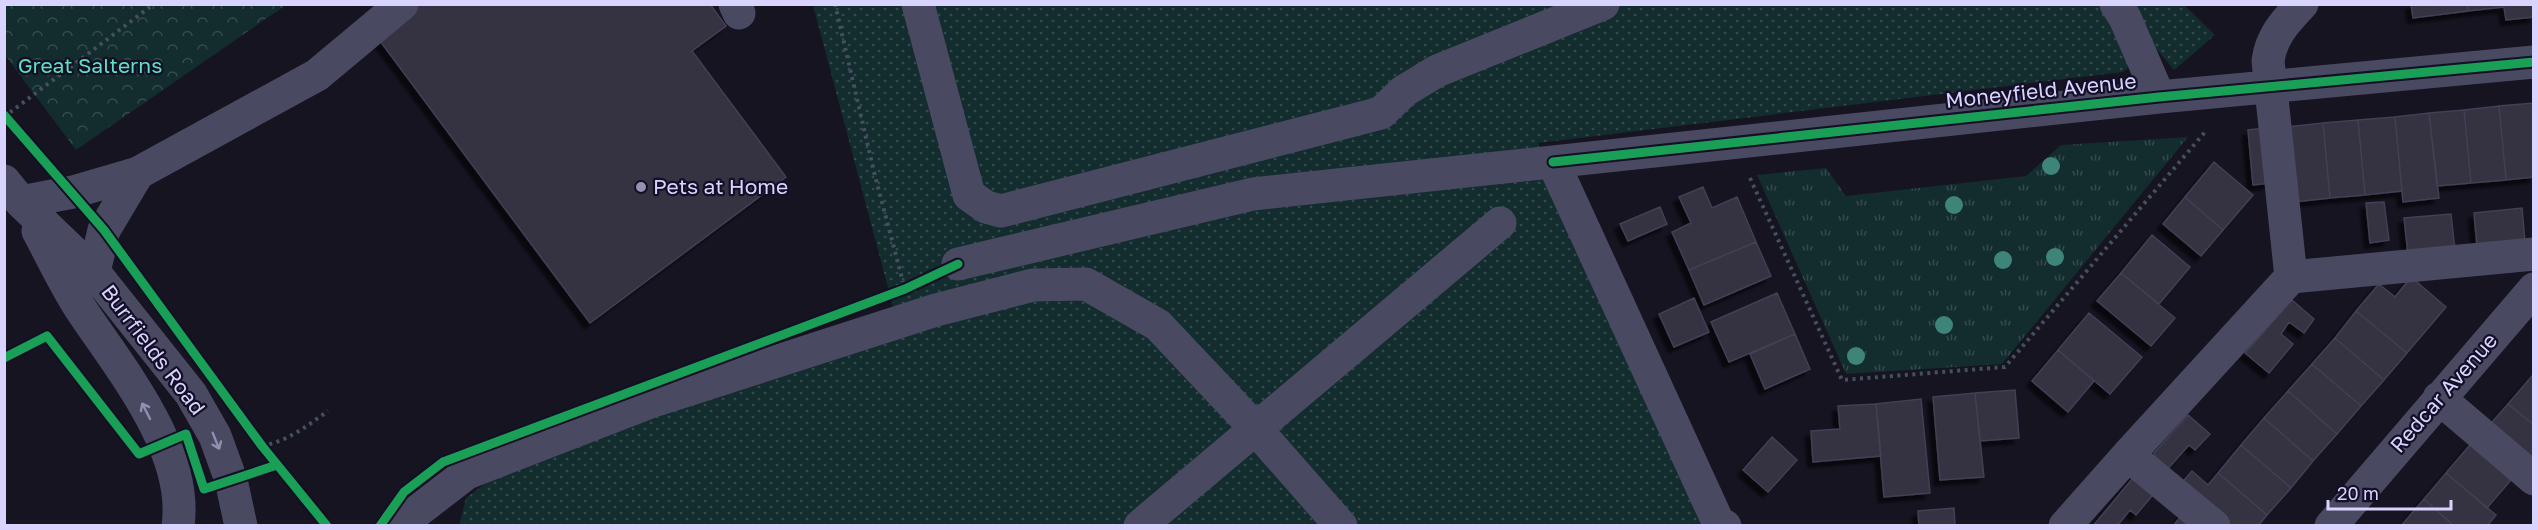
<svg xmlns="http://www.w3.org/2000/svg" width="2538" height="530" font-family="'Golos Text',sans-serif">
  <defs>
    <pattern id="grass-tufts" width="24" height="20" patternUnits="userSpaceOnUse" patternTransform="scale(1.5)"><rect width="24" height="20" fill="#132c2d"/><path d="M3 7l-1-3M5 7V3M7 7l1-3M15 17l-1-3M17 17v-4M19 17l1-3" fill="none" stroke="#354a4c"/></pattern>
    <pattern id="forest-crowns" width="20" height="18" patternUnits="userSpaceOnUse" patternTransform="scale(1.5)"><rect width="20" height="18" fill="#132c2d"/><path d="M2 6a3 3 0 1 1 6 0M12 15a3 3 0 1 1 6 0" fill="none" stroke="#354a4c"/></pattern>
    <pattern id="garden-dots" width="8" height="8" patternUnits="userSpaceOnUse" patternTransform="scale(1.5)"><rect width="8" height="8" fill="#132c2d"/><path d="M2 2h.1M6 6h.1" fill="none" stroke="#354a4c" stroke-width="1.8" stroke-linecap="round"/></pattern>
    <filter id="shadow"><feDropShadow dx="-5.5" dy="5.5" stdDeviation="1.5" flood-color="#0009"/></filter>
  </defs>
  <rect width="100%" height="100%" fill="#161421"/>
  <path fill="url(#grass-tufts)" d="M2188,137L2002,364L1846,374L1757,175L1826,168L1846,196L2026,176L2061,145Z"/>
  <path fill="url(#forest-crowns)" d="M5,4H286V5L76,150L5,55Z"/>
  <path fill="url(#garden-dots)" d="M2183,4L2215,35L2174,70L2154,46L2123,72L1538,143L1701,525L459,526L466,498L510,465L899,329L813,5Z"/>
  <path fill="#343243" stroke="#433f54" stroke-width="1.5" filter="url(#shadow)" d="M421,4H710L726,26L692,51L786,177L590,323L377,37Z
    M2411,4H2467L2468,11L2413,18Z
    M2467,4H2534V17L2506,20L2504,7L2468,11Z
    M2534,103V177L2506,180L2499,106Z
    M2499,106L2506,180L2471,183L2464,110Z
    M2464,110L2471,183L2437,186L2429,113Z
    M2429,113L2439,198L2403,202L2395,117Z
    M2395,117L2402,191L2365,195L2358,120Z
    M2358,120L2365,195L2330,198L2323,123Z
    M2323,123L2330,198L2294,202L2287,127Z
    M2266,128L2271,183L2253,185L2248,130Z
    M2214,162L2253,195L2223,230L2185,197Z
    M1703,187L1712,208L1737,197L1756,242L1689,270L1672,232L1691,223L1679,197Z
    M2185,197L2223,230L2201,256L2163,224Z
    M2384,202L2389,240L2370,243L2366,203Z
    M1660,207L1667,224L1628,241L1620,224Z
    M2522,208L2525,242L2477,246L2474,213Z
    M2451,214L2455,250L2408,254L2404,218Z
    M2152,235L2190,267L2159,304L2121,273Z
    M1756,242L1771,276L1704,305L1689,270Z
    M2121,273L2175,318L2151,346L2097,301Z
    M2411,277L2446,307L2407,353L2356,311L2379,284L2395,297Z
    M1777,293L1795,334L1729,362L1711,322Z
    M1694,298L1709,332L1674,347L1659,314Z
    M2292,300L2314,319L2304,333L2289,322L2281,334L2293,344L2269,373L2245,353Z
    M2356,311L2407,353L2384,380L2335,338Z
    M2089,313L2142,357L2110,394L2058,350Z
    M1795,334L1810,369L1765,389L1750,354Z
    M2335,338L2384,380L2361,406L2312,364Z
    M2058,350L2094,381L2068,412L2032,381Z
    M2312,364L2361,406L2337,434L2288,391Z
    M2532,376L2534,378V425L2508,404Z
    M2015,390L2019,438L1980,441L1975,393Z
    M2288,391L2337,434L2313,461L2264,418Z
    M1975,393L1984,477L1940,480L1933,397Z
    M1921,399L1930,493L1884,497L1876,404Z
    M1876,404L1881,456L1813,462L1811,431L1840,429L1838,406Z
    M2508,404L2534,425V471L2485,430Z
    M2188,415L2210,434L2195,450L2189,445L2164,473L2154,453Z
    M2264,418L2313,461L2291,488L2241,445Z
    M1772,437L1797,460L1768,492L1743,470Z
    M2475,439L2516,474L2487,508L2446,473Z
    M2241,445L2291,488L2267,515L2218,473Z
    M2192,471L2208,485L2218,473L2267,515L2258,526H2225L2179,486Z
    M2137,473L2157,490L2136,515L2130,510L2117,526H2093Z
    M2446,473L2496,515L2487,526H2454L2424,499Z
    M2424,499L2454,526H2401Z
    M1954,508L1955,526H1919L1918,511Z
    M2186,510L2204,526H2173Z"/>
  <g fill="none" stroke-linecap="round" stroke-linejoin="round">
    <path stroke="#44505f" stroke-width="4" stroke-dasharray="3 4.5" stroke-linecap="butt" d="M835,4L874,172L903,282
      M4,117L154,4
      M1750,178L1842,380L2005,367L2205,132
      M262,446C288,441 307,426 328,411"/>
    <path stroke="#4a4962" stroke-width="33" d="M735,4L739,13
      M918,4L969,195L986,207L1001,211L1381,113L1404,91L1437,71L1603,4
      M2116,4L2125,18L2159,97
      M2302,4C2286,21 2271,36 2268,61L2291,277L2534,254
      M1553,162L1718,522L1725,526
      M4,181L21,202L94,272L191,394L215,436L231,480L241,526
      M21,202L73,192L138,173L317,75L402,4
      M38,231C52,257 64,283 80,308C119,367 189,450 178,526
      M958,264L1253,194L2159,97L2534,62
      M94,272L104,230L138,173
      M2439,398L2534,479
      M2128,455L2291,277
      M398,526L467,473L650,402L936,310L1033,285L1086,284L1158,325L1255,428L1341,526
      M1140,526L1500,223
      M2065,526L2128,455L2214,526
      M2331,526L2534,289"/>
    <defs>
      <path id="cycleway" d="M4,115L104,230L262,446L327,526
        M1553,162L2159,97L2534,62
        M4,358L47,336L139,454L186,434L204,489L277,465
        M380,526L404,492L443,462L905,289L958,264"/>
    </defs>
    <use href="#cycleway" stroke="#130f26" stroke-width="13"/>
    <use href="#cycleway" stroke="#1a9f57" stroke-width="9"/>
  </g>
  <g fill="#3e8478">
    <circle cx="2051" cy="166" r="9"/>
    <circle cx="1954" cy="205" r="9"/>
    <circle cx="2055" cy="257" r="9"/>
    <circle cx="2003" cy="260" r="9"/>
    <circle cx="1944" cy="325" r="9"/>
    <circle cx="1856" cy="356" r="9"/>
  </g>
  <defs><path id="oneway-shaft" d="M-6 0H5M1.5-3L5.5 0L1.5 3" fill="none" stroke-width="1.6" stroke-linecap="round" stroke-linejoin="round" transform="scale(1.5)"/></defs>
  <g stroke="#928eb0">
    <use href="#oneway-shaft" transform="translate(146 411) rotate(-117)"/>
    <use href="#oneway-shaft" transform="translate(216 441) rotate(68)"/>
  </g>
  <circle fill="#9591b1" stroke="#130f26" stroke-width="2" cx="641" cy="187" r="6"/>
  <g text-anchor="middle" stroke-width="4.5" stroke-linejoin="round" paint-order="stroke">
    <g font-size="21" fill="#5fe0c0" stroke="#130f26">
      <text x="90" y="73">Great Salterns</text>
    </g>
    <g font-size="21" fill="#d9d4ff" stroke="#130f26">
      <text transform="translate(2041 91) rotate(-6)" y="7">Moneyfield Avenue</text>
      <text transform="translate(153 350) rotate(53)" y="7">Burrfields Road</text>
      <text transform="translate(2444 393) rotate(-49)" y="7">Redcar Avenue</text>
    </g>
    <g font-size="21" fill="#d9d4ff" stroke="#130f26" text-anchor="start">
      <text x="653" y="194">Pets at Home</text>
    </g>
  </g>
  <rect width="2538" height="530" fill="none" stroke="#d9d4ff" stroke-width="12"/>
  <path d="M2328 500v9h123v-9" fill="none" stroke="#d9d4ff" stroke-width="3"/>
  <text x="2337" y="500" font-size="18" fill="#d9d4ff" stroke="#130f26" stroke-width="4.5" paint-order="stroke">20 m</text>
</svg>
